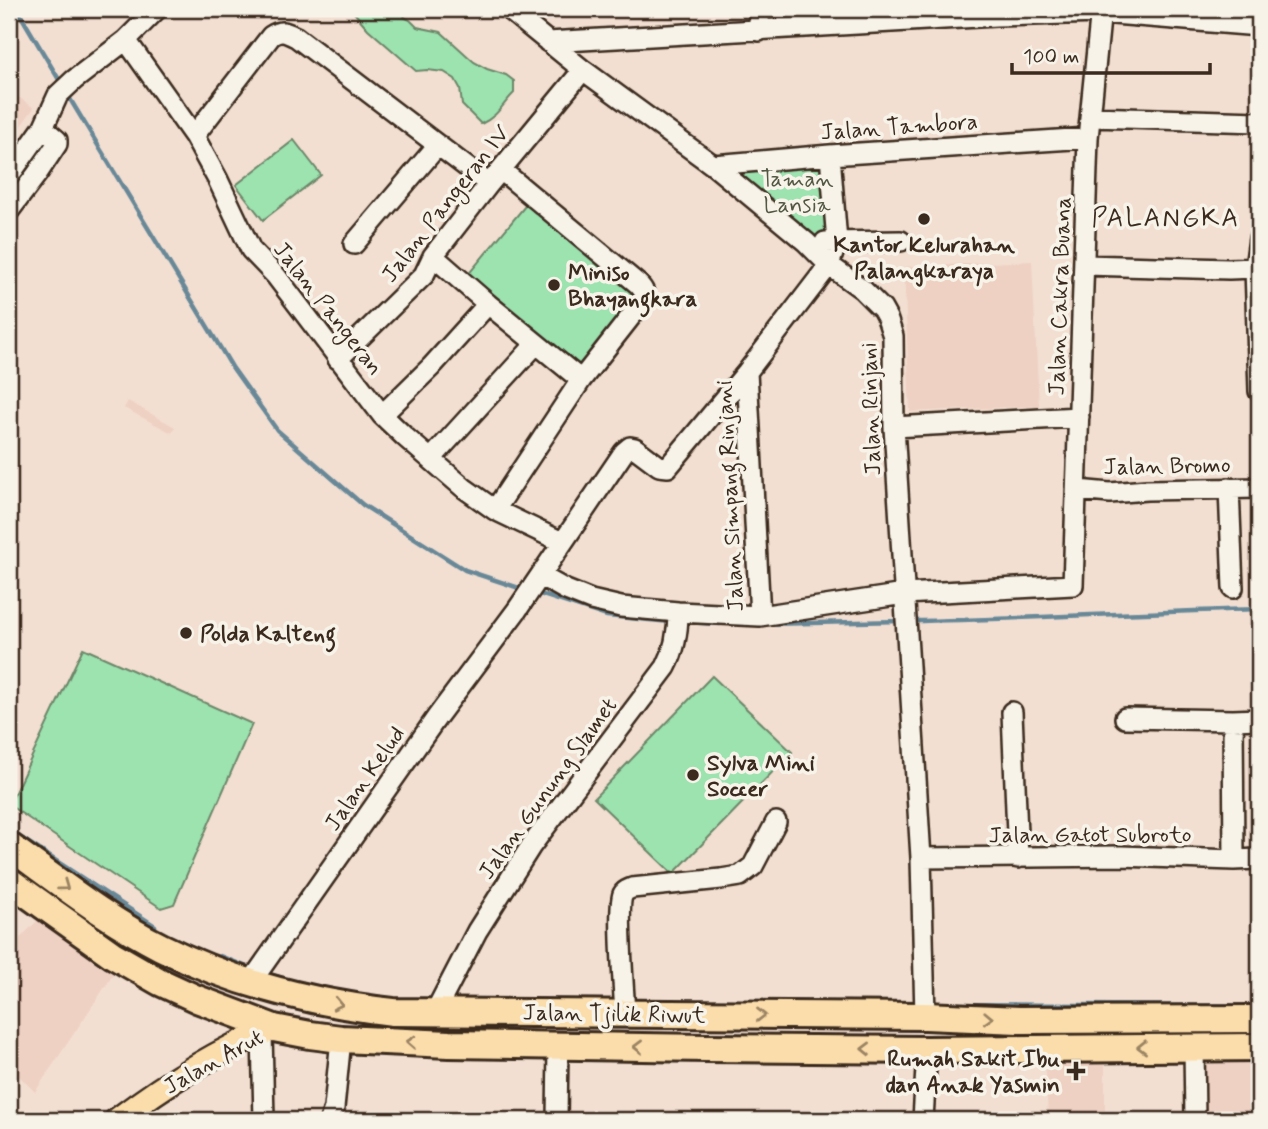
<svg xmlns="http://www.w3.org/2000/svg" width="1268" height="1129" font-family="Mynerve,sans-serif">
  <rect width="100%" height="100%" fill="#f2dfd2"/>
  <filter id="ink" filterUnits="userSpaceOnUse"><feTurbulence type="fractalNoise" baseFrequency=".0143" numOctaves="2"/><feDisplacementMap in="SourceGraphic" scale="14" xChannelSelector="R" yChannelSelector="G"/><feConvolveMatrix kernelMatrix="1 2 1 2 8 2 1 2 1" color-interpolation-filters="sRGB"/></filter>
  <g filter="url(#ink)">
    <path fill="#eed1c2" d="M9,90L34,108L9,142Z
      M1032,261L1039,406L910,412L904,267Z
      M128,401L175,427L172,433L124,408Z
      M38,920L115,972L35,1092L9,1066V949Z
      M1045,1053L1105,1054V1120H1048Z
      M1201,1058L1259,1059V1120H1201Z"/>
    <path fill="#9ce3b0" stroke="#6c8667" stroke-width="2" d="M351,9H414L408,11L404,17L410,20L417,27L441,32L474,62L487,69L506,75L514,81V93C501,106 498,116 481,124L462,105L460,88L455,79L444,72L427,70L416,71L368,29Z
      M294,140L321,175L263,220L236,185Z
      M817,161L822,167L827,232L822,236L810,237L734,175L737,168Z
      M530,200L642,293L578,370L466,277Z
      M83,648L252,724L174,904L161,908L9,805Z
      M712,676L792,752L673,874L594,798Z"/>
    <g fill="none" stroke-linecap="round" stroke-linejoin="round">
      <path stroke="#698897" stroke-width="4.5" d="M17,9L61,83
        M67,94L232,367L277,430L363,505L465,570L525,590
        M537,593L607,616L671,622
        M911,621C1027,619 1143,612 1259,609
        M683,622L720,624
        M767,624L902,621
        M9,830L155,926
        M220,956L247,967
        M266,973L288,980
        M938,1004L1220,1006"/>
      <defs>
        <path id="minor" d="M508,9L583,70L713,165L806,242L829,265L862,289L882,309L887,318L893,336L894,427L921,858L925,1016
          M759,9V31
          M126,40L194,136L218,180L251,250L276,276L382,415L405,437L464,488L495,510L562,542
          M548,42L996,16L1101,13L1259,26
          M1091,117L1259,122
          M194,136L271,36C281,29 286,32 296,37L489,184
          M713,165L830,155L1088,138
          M9,176L43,128L58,95L74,80L126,40L157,9
          M9,211L37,174L57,144V140L43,128
          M1259,238L1255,268L1259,391
          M825,242L901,241
          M354,244L438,145
          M433,256L488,304L581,380
          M1085,265L1229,269L1255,268
          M338,359L424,275L433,256L489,184L583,70
          M747,372L760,616
          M382,415L431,367L488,304
          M894,427L1079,417
          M431,459L536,344
          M1229,488L1233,588
          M1077,490L1110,493L1147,490L1259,488
          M495,510L581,380L643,301C646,293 643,289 638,284L501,170
          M541,576L566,590L591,600L621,607L678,612L760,616L904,594L1073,585L1088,138L1101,9
          M1012,712L1018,858
          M1125,718L1233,720
          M921,858L1121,856L1234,860L1259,859
          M1234,860L1233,720L1259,719
          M251,982L437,717L517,610L624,452L630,447L635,448L659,466L668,467L747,372L829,265L837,242L830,155
          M435,1012L477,931L531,846L666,667C675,650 678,632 678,612
          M625,1013C624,995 617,905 623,894C625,890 628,890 632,888L721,879L740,876L753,866L776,822
          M262,1033L264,1120
          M1194,1047L1195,1120
          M330,1120L334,1108L341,1039
          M557,1120L558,1046
          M923,1120L927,1050"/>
        <path id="major" d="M117,1120C166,1083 217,1050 274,1028"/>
        <path id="highway" d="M9,846C58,881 107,920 161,947C233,983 314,1003 393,1012L925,1016L1019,1020L1259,1019
          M9,881L113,955L160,982L197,999L245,1017L274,1028L310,1035L341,1039L449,1044L706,1048L927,1050L1259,1047"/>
      </defs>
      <use href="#minor" stroke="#3b2a1e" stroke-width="24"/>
      <use href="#major" stroke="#3b2a1e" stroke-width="28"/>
      <use href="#highway" stroke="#3b2a1e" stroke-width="32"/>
      <use href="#minor" stroke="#f7f3e8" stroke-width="19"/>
      <use href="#major" stroke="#fbddab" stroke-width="23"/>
      <use href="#highway" stroke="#fbddab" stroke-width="26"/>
    </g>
    <defs><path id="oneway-chevron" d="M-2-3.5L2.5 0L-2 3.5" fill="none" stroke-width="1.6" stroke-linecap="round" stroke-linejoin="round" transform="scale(1.75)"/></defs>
    <g stroke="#9b8464">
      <use href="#oneway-chevron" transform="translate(64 886) rotate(36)"/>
      <use href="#oneway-chevron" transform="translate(338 1004) rotate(13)"/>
      <use href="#oneway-chevron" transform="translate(761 1015)"/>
      <use href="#oneway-chevron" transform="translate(988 1018) rotate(2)"/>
      <use href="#oneway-chevron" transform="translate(411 1042) rotate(-177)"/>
      <use href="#oneway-chevron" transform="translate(638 1047) rotate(-179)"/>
      <use href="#oneway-chevron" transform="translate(1142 1047) rotate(179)"/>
      <use href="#oneway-chevron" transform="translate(866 1049) rotate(-179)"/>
    </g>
  </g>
  <g fill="#3b2a1e" stroke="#f7f3e8" stroke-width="2.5">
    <circle cx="924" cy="219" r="7"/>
    <circle cx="554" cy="285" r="7"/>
    <circle cx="186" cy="633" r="7"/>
    <circle cx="693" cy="775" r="7"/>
    <path d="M1072.5 1060.5h7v7h7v7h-7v7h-7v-7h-7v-7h7z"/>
  </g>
  <g text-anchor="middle" stroke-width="7" stroke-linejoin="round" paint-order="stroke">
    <g font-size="23" fill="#3b2a1e" stroke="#f7f3e8">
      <text transform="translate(899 126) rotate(-4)" y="8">Jalan Tambora</text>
      <text transform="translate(445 203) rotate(-52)" y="8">Jalan Pangeran IV</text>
      <text transform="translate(1059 296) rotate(-88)" y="8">Jalan Cakra Buana</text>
      <text transform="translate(329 308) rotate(52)" y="8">Jalan Pangeran</text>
      <text transform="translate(870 409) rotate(-92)" y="8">Jalan Rinjani</text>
      <text transform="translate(1167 465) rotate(-1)" y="8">Jalan Bromo</text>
      <text transform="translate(729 496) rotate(-93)" y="8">Jalan Simpang Rinjani</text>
      <text transform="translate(364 778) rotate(-55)" y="8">Jalan Kelud</text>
      <text transform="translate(547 788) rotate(-54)" y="8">Jalan Gunung Slamet</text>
      <text x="1090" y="842">Jalan Gatot Subroto</text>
      <text transform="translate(614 1013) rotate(1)" y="8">Jalan Tjilik Riwut</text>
      <text transform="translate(213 1061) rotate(-29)" y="8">Jalan Arut</text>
    </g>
    <g font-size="23" fill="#535842" stroke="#f7f3e8">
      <text x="797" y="186">Taman<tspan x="797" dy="26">Lansia</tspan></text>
    </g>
    <g font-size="23" font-weight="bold" fill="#3b2a1e" stroke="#f7f3e8" text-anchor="start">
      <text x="924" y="252" text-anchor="middle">Kantor Kelurahan<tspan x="924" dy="26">Palangkaraya</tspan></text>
      <text x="568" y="280">Miniso<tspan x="568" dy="26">Bhayangkara</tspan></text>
      <text x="200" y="641">Polda Kalteng</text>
      <text x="707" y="770">Sylva Mini<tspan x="707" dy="26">Soccer</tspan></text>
      <text x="1060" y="1066" text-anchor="end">Rumah Sakit Ibu<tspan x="1060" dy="26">dan Anak Yasmin</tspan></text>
    </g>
    <g font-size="26" letter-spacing="2" fill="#3b2a1e" stroke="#f7f3e8">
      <text x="1166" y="226">PALANGKA</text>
    </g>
  </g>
  <rect width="1268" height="1129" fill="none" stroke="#f7f3e8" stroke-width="35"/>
  <rect x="18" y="18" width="1233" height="1094" fill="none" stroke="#3b2a1e" stroke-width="2.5" filter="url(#ink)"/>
  <path d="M1012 63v10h198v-10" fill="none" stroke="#3b2a1e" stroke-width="3.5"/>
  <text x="1023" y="63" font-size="21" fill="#3b2a1e" stroke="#f7f3e8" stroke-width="5" paint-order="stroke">100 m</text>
</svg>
